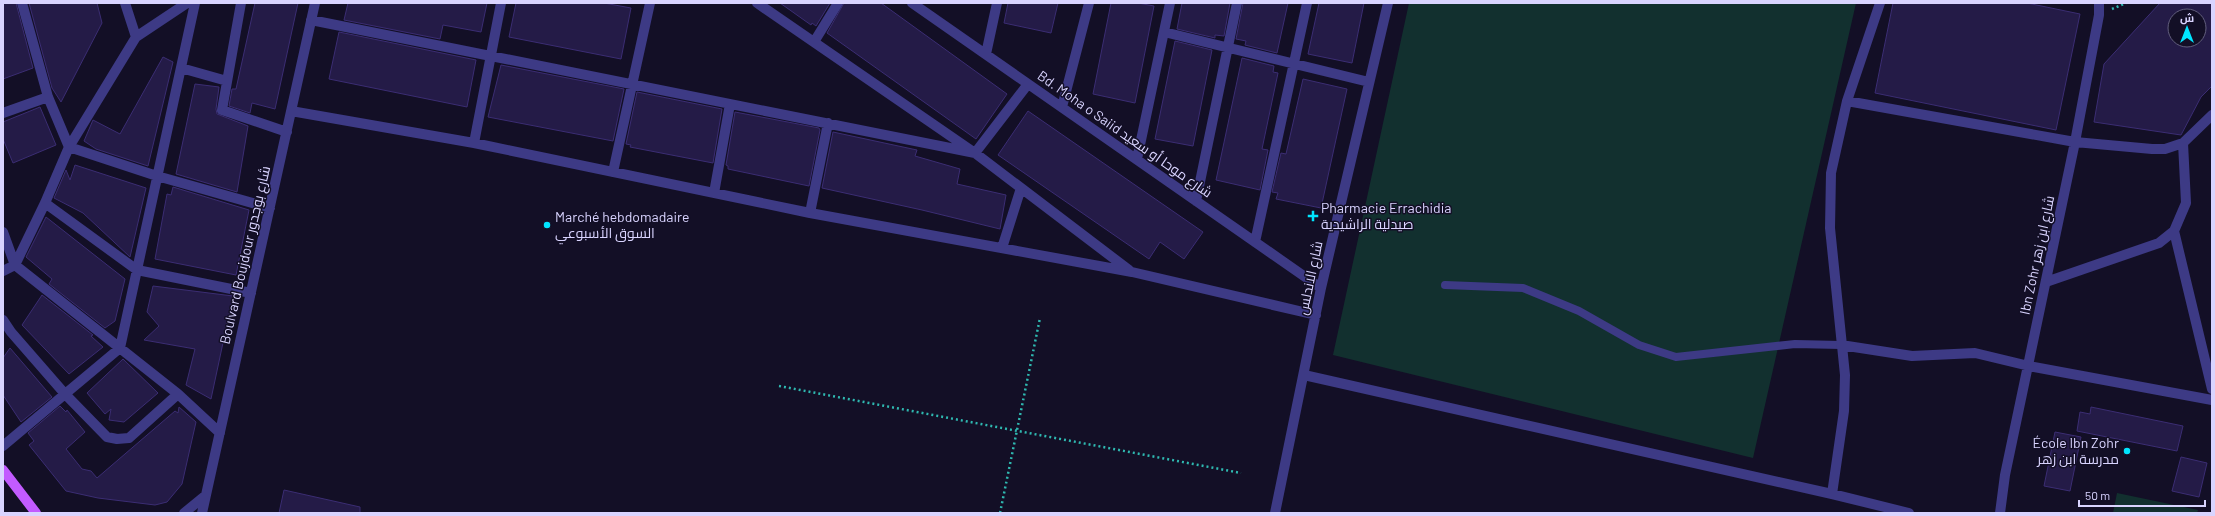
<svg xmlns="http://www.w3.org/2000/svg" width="2215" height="516" font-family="Barlow,Cairo,sans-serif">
  <rect width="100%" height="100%" fill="#130f26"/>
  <path fill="#12302f" d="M1409,3H1856L1753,458L1333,355Z
    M2117,493L2198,510L2197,513H2113Z"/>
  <path fill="#241b47" stroke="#3b2d73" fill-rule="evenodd" d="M3,3H16L33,68L3,79Z
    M29,3H97L102,23L61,102L52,88Z
    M255,3H298L275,109L252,103L250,113L229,106L232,89H236Z
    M348,3H487L481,32L443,25L440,39L344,20Z
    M516,3H604L631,8L621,59L509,37Z
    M780,3H830L816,26L812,23L811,25Z
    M844,3H881L1007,94L976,139L827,33Z
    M1008,3H1058L1051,33L1004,23Z
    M1111,3H1138L1154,6L1135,103L1093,94Z
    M1182,3H1230L1224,36L1215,35V38L1177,29Z
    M1243,3H1288L1277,53L1245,45L1246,41L1236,39Z
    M1319,3H1364L1352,63L1308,54Z
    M1893,3H2027L2080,14L2056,130L1875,93Z
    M2160,3H2212V86L2201,97L2181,135L2094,122L2104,64ZM2175,16H2199V40H2175Z
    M339,32L476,60L467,107L329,79Z
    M1175,41L1212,50L1193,146L1155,139Z
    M163,57L173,62L148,166L96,149L84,141L93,120L120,134Z
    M1242,58L1274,66L1273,72L1278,73L1262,149L1268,150L1260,190L1216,180Z
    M501,65L624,89L613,141L488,117Z
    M1303,79L1347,89L1321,208L1276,199L1278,193L1272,192L1281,153L1286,154Z
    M195,84L219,87L216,109L217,114L248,126L237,192L176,174Z
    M637,92L722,109L713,163L630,147L631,145L626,144Z
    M40,107L56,145L13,163L3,139V122Z
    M1028,111L1203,232L1184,259L1160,242L1149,259L998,155Z
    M735,112L819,128L820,130L809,186L728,169V166L726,165Z
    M833,132L917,150L915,156L960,169L957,184L1006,195L1000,229L922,210L822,188Z
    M75,165L146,188L130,257L83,213L54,198L66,170L70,180Z
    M173,187L249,210L236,275L155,259L167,194L171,195Z
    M46,217L125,279L115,321L105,328L49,284L52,279L26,257Z
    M153,286L233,296L211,399L186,385L195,349L144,340L159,326L147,312Z
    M42,295L93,335L91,336L103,347L69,374L22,325Z
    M10,348L52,397L21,422L3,395V358Z
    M123,359L158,393L124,422L109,420L111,409L105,414L87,393Z
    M60,406L66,412L67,410L85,432L66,449L82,469L91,471L97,478L175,411L178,413L179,407L196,422L182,484L167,502L155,505L98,498L66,491L29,445L34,441L28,433Z
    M2091,407L2183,426L2177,451L2077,431L2080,412L2090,414Z
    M2055,432L2081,437L2070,491L2044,486Z
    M2181,457L2207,463L2199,497L2172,491Z
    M284,490L360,507V513H279Z"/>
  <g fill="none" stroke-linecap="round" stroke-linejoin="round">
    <path stroke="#2fb8b0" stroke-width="2.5" stroke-dasharray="2 3" stroke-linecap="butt" d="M2112,9L2126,3
      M779,386L1241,473
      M1000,513L1040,318"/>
    <path stroke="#3d3a85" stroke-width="8" d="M1445,285L1523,288L1579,311L1639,345L1676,357L1795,344L1841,345"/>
    <path stroke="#3d3a85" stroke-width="10" d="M22,3L48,97L69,147L157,176L270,208
      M125,3L136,37
      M241,3L222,110L287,132
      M757,3L975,153L1129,270
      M912,3L1321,288
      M311,20L975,153L1028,84
      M1164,32L1369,82
      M814,42L838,3
      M986,54L997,3
      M181,68L227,81
      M1847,101L2075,142L2152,149H2165L2183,143L2212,115
      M1062,107L1089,3
      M291,111L474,143L810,213L1132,272L1316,315
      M3,113L48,97
      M474,143L501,3
      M1137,159L1170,3
      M613,172L650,3
      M714,193L730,104
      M1196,201L1237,3
      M45,203L137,270L251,293
      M810,213L828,123
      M2174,231L2212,389
      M3,232L15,265L178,394L220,433
      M1255,242L1307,3
      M1002,248L1021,188
      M3,271L15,265L45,203L69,147L136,37L187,3
      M2046,282L2159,243L2174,231L2186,203L2183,143
      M3,320L11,332L65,394L107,437L117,439L129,438L178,394
      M1841,345L1912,356L1975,353L2029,366L2212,400
      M1304,375L1832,494L1909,513
      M3,446L120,348L195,3
      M1832,494L1844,411L1845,375L1830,228L1831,173L1847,101L1880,3
      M184,513L206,495
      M202,513L315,3
      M1275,513L1321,288L1388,3
      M2000,513L2005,475L2075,142L2099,15V3"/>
    <path stroke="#c25bff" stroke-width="10" d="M3,470L36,513"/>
  </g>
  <g fill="#00e5ff" stroke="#130f26" stroke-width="1.5">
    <path d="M1311 210h4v4h4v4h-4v4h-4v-4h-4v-4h4z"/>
    <circle cx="547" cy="225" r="4"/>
    <circle cx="2127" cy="451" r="4"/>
  </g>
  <g text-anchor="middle" stroke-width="3" stroke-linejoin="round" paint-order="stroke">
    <g font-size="14" fill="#d9d4ff" stroke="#130f26">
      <text transform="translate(1125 134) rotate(35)" y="5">Bd. Moha o Saiid شارع موحا أو سعيد</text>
      <text transform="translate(245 255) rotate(-77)" y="5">Boulvard Boujdour شارع بوجدور</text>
      <text transform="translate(2037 255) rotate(-78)" y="5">Ibn Zohr شارع ابن زهر</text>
      <text transform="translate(1310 278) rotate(-78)" y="5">شارع الاندلس</text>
    </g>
    <g font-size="14" fill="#d9d4ff" stroke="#130f26" text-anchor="start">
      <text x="1321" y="213">Pharmacie Errachidia<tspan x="1321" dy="16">صيدلية الراشيدية</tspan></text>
      <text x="555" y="222">Marché hebdomadaire<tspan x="555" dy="16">السوق الأسبوعي</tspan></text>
      <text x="2119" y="448" text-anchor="end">École Ibn Zohr<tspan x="2119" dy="16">مدرسة ابن زهر</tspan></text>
    </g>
  </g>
  <rect width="2215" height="516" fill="none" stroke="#d9d4ff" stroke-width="8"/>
  <g transform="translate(2187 28)"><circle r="19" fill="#130f26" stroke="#625e7d"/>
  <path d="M0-3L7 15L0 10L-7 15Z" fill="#00e5ff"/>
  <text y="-6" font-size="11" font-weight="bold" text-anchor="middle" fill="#d9d4ff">ش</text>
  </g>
  <path d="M2079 500v6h126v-6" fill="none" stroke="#d9d4ff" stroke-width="2"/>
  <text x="2085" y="500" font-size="12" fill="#d9d4ff" stroke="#130f26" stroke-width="3" paint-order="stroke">50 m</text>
</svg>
